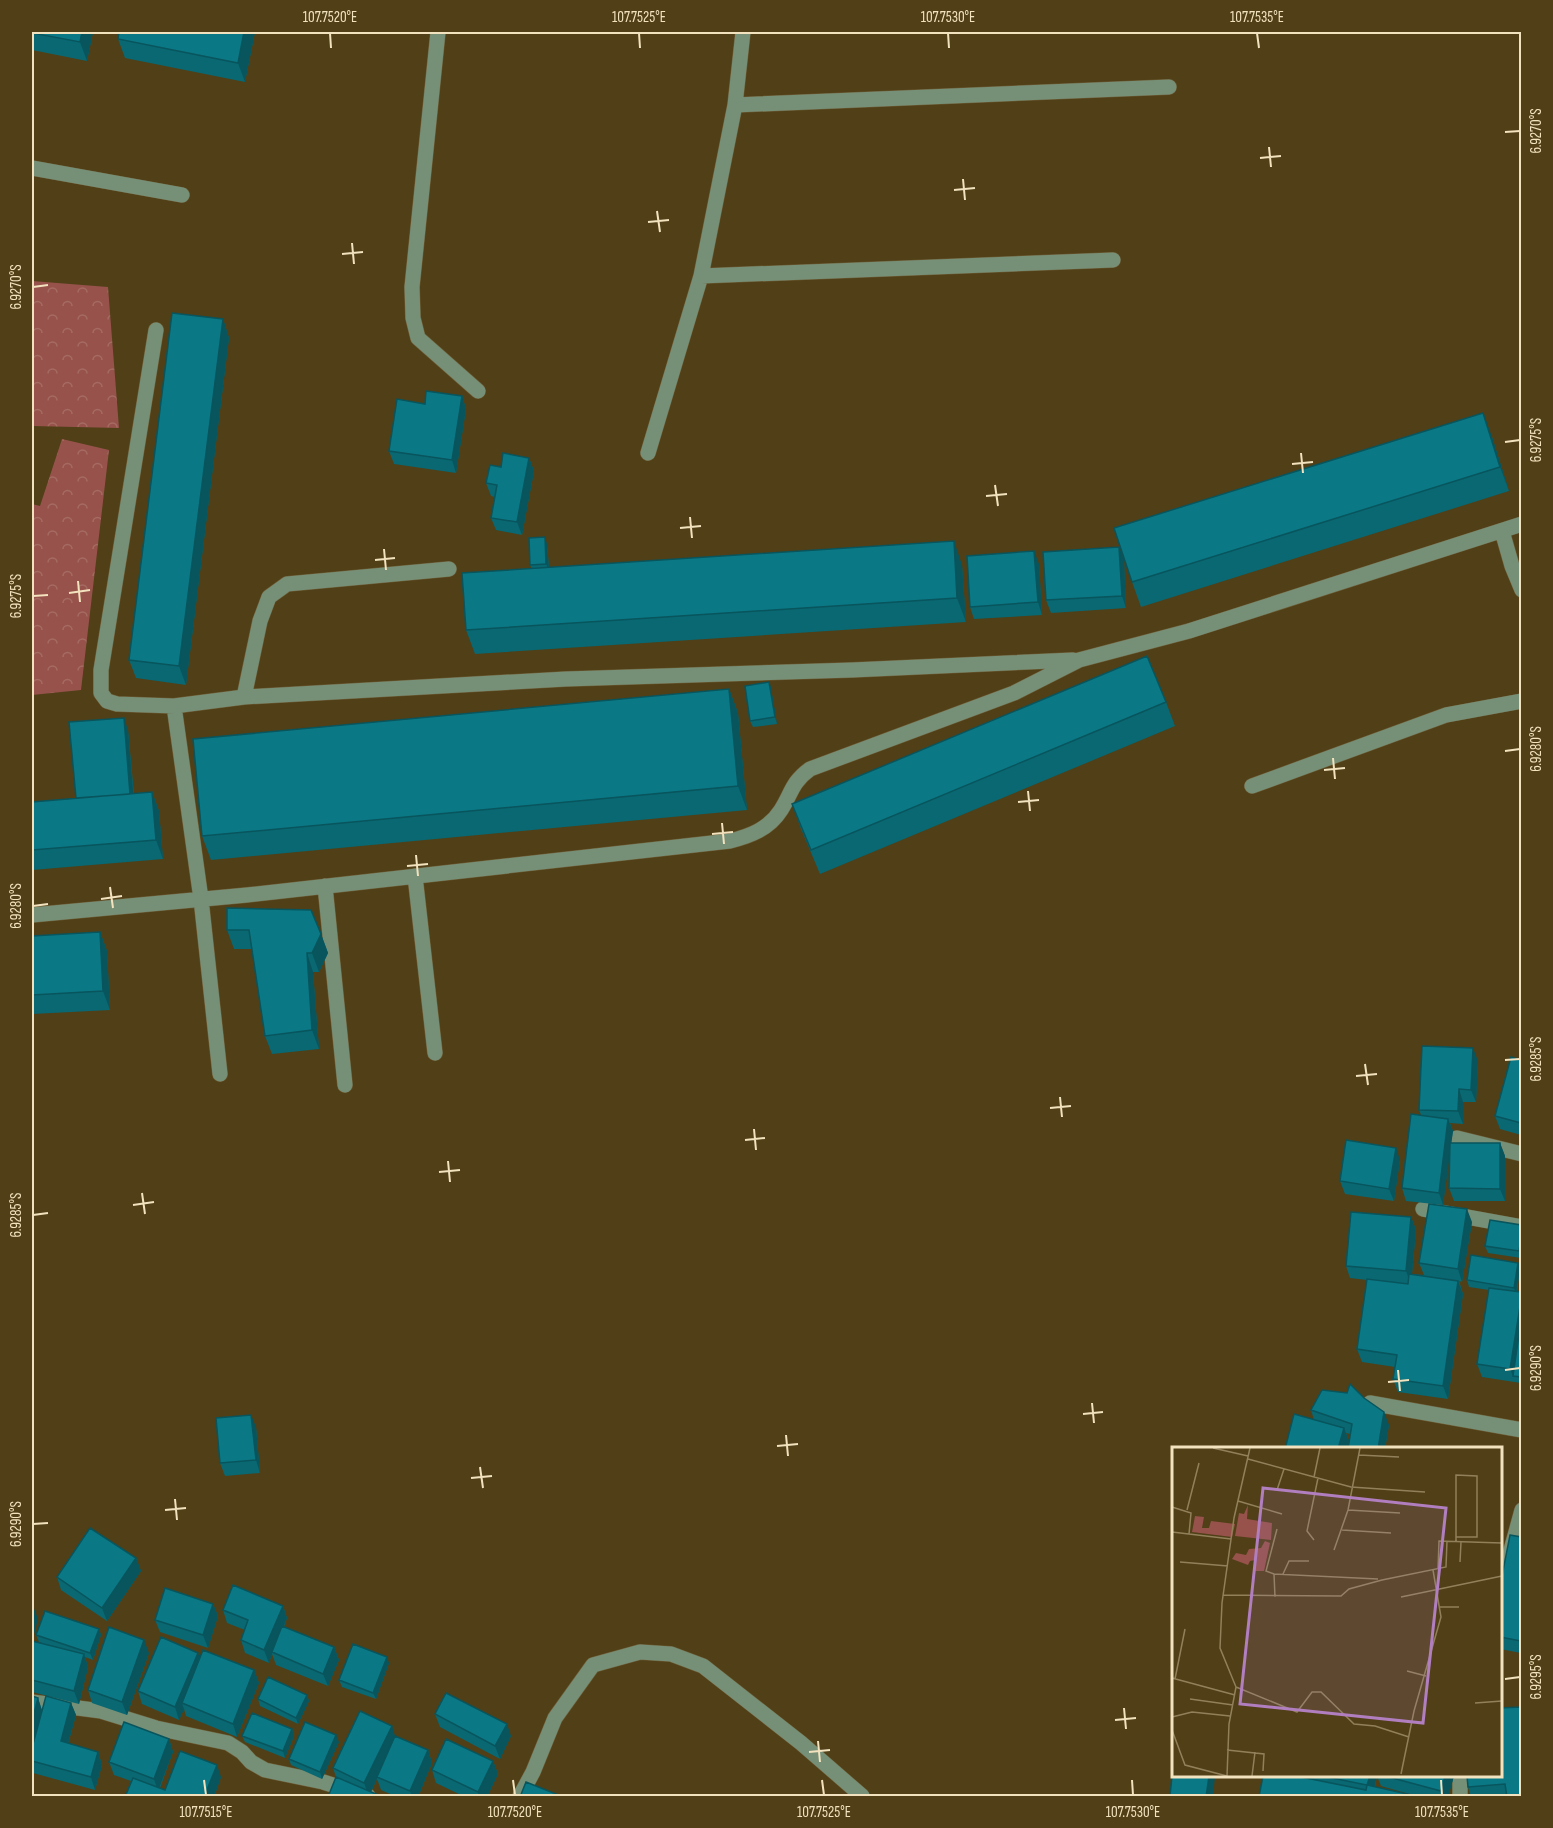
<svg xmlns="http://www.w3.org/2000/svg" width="1553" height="1828" font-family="'Sofia Sans Condensed',sans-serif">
  <defs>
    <pattern id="forest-crowns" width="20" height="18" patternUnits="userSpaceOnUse" patternTransform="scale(1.5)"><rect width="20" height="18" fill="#96524b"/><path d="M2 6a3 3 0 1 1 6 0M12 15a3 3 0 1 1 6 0" fill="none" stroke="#a56b63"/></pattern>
  </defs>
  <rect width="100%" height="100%" fill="#503f17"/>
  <path fill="url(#forest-crowns)" d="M32,281L108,287L119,428L32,426Z
    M62,439L109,450L81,690L32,695V504L40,506Z"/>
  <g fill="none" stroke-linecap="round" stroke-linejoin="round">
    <defs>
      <path id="minor" d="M438,32L412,287L413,318L418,338L478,391
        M735,105L1169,87
        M32,168L182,195
        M701,276L1113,260
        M156,330L101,670V693L107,701L117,704L174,706
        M648,453L701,276L735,105L743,32
        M1502,531L1512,566L1522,590
        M244,697L260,621L269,597L287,584L449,569
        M1252,786L1446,715L1522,701
        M415,876L435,1053
        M325,886L345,1085
        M32,915L247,895L730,841C750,836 769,829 781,810C792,793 791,783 810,769L1014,693L1079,660L1189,631L1522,524
        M220,1074L201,899L174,706L244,697L566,679L852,670L1073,660
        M1457,1138L1522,1154
        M1423,1209L1522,1227
        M1370,1403L1522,1430
        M1500,1590L1522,1510
        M32,1702L101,1711L156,1728L228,1743L242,1752L251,1762L265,1770L323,1782L368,1796
        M520,1796L533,1772L555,1718L593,1665L640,1652L671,1654L703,1666L801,1743L862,1796
        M1460,1796V1776"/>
    </defs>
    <use href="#minor" stroke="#6d5c35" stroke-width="16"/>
    <use href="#minor" stroke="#768f77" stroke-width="15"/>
  </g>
  <path fill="#096872" d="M32,32H93L87,61L32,50Z
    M255,32L245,82L125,58L118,39Z
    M223,319L229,338L186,685L136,678L129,660Z
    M462,396L466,409L456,473L394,464L389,451L425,404Z
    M1492,437L1509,491L1141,607L1132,582Z
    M529,458L534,471L522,535L496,530L491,518L495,497L491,496L486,483L501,467Z
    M547,544L549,567L962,565L966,622L475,654L466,630L532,569L530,565Z
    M1119,547L1124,560L1126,608L1051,613L1046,600Z
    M1039,564L1042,615L974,619L970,607Z
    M769,682L771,689L777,724L753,727L750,721Z
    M729,689L738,713L747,810L211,860L202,836Z
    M1166,702L1175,726L820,874L801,829L792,804Z
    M128,730L134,794L152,792L159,811L163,859L32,870V802L76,798Z
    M227,908L321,934L328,953L319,972H313L319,1049L272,1054L265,1036L252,949H234L227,930Z
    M100,932L107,951L110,1010L32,1014V936Z
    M1521,1060V1135L1500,1129L1495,1116Z
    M1478,1061L1476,1102H1463V1124L1450,1123L1453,1131L1451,1143H1500L1505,1156V1201H1454L1449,1188V1157L1443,1205L1406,1201L1402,1188L1421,1115L1419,1110Z
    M1400,1160L1394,1201L1345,1194L1340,1181Z
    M1411,1217L1416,1230L1412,1274L1424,1275L1419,1263L1472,1222L1462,1282L1459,1281L1463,1294L1448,1399L1398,1392L1393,1379L1395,1367L1362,1362L1357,1349L1367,1280L1350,1278L1346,1266Z
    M1521,1225V1258L1488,1253L1485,1246Z
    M1518,1263L1520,1269L1517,1292H1521V1383L1482,1377L1477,1364L1489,1290L1469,1287L1467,1280Z
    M1347,1393L1389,1425L1385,1449H1348L1350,1434L1346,1433L1349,1441L1314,1420L1311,1410Z
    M256,1427L260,1473L225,1476L220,1463Z
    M1521,1537V1653L1500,1649V1586Z
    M136,1558L141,1571L107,1621L61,1590L57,1577Z
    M213,1604L218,1616L208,1648L160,1632L155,1620Z
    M283,1606L287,1618L284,1627L334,1647L339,1660L328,1686L276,1665L272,1654L269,1663L245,1653L241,1640L245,1630L227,1623L223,1610Z
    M99,1629L101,1635L93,1660L85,1657L88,1667L79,1704L32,1692V1644L50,1646L39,1642L36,1635Z
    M149,1653L127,1715L92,1703L88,1690Z
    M200,1658L254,1670L259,1683L237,1737L186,1716L184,1709L179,1720L142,1704L138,1691Z
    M389,1663L376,1699L342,1687L339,1680Z
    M307,1695L309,1701L298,1724L260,1706L258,1699Z
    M32,1696L38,1698L42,1710L71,1703L76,1715L68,1744L98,1752L102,1765L95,1790L33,1773L32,1770Z
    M435,1714L511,1736L500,1759L440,1727Z
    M292,1729L294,1736L285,1758L245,1742L242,1736Z
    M169,1739L173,1752L160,1788L165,1790L221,1777L214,1797H125L131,1781L114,1775L109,1762Z
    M339,1742L322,1779L291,1765L289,1759Z
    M428,1750L432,1763L418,1797H397L381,1790L377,1779L371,1792L336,1777L333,1768Z
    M493,1761L498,1774L487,1797H465L436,1783L432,1770Z
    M1263,1776H1377L1375,1787L1420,1797H1259Z
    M1377,1776H1454L1448,1797H1420L1381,1786Z
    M1500,1776L1521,1797H1471L1468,1787Z"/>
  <path fill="#08555d" d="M82,32H93L87,61L80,42Z
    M244,32H255L245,82L238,63Z
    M223,319L229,338L186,685L179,666Z
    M462,396L466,409L456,473L452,460Z
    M1483,413L1492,437L1509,491L1500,467Z
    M529,458L534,471L522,535L517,522Z
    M545,537L547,544L549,570L546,564Z
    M954,541L962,565L966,622L957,598Z
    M1119,547L1124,560L1126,608L1122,596Z
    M1034,551L1039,564L1042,615L1038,602Z
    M769,682L771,689L777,724L775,717Z
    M729,689L738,713L747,810L738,786Z
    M124,718L128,730L135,813L131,800Z
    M152,792L159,811L163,859L156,840Z
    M100,932L107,951L110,1010L103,991Z
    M321,934L328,953L319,972L312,953Z
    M307,953L313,972L319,1049L312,1030Z
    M1473,1048L1478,1061L1476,1102L1471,1090Z
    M1459,1089L1463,1102V1124L1458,1111Z
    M1448,1119L1453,1131L1443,1205L1439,1193Z
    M1500,1143L1505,1156V1201L1500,1189Z
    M1396,1148L1400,1160L1394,1201L1389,1189Z
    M1467,1209L1472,1222L1462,1282L1458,1269Z
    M1411,1217L1416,1230L1411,1284L1406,1271Z
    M1521,1238V1257L1519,1251Z
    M1518,1263L1520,1269L1516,1294L1514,1288Z
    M1458,1281L1463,1294L1448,1399L1443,1386Z
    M1521,1300V1342L1513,1376L1510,1369Z
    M1384,1412L1389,1425L1385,1449H1378Z
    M251,1415L256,1427L260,1473L256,1460Z
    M1344,1428L1349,1441L1346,1449H1338Z
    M136,1558L141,1571L107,1621L102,1608Z
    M213,1604L218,1616L208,1648L203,1635Z
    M33,1606L38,1619L32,1642V1612Z
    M283,1606L287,1618L273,1653L272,1652V1654L269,1663L264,1650Z
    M99,1629L101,1635L93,1660L90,1653Z
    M144,1640L149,1653L127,1715L122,1702Z
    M334,1647L339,1660L328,1686L323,1674Z
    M198,1653L203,1666L182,1703L184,1709L179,1720L175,1707Z
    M84,1654L88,1667L79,1704L74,1691Z
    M387,1657L389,1663L376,1699L373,1693Z
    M254,1670L259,1683L237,1737L233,1724Z
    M307,1695L309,1701L298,1724L296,1718Z
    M38,1698L42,1711L32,1750V1721Z
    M71,1703L76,1715L65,1754L61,1741Z
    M507,1724L511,1736L500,1759L495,1746Z
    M392,1726L396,1739L377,1777V1779L369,1796L364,1783Z
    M292,1729L294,1736L285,1758L283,1751Z
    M336,1735L339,1742L322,1779L320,1772Z
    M169,1739L173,1752L158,1791L154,1779Z
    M428,1750L432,1763L418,1797H412L410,1791Z
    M98,1752L102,1765L95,1790L91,1777Z
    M493,1761L498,1774L487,1797H479L478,1792Z
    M217,1765L221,1777L214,1797H204Z
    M1209,1776H1215L1213,1797H1206Z
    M1370,1776H1377L1372,1797L1367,1785Z
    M1445,1776H1454L1448,1797H1443L1441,1791Z"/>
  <path fill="#0b7985" stroke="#08555d" stroke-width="1.5" d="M32,32H82L80,42L32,33Z
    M119,32H244L238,63L118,39Z
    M172,313L223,319L179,666L129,660Z
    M426,391L462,396L452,460L389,451L397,399L425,404Z
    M1483,413L1500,467L1132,582L1114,528Z
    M503,453L529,458L517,522L491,518L497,485L486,483L490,465L501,467Z
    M545,537L546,564L530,565L529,538Z
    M954,541L957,598L466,630L462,573Z
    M1119,547L1122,596L1046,600L1043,552Z
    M1034,551L1038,602L970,607L967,556Z
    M1147,656L1166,702L811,850L792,804Z
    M769,682L775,717L750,721L745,686Z
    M729,689L738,786L202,836L193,739Z
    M124,718L130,794L76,798L69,722Z
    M152,792L156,840L32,850V802Z
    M227,908L311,910L321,934L312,953H307L312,1030L265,1036L249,930H227Z
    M100,932L103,991L32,995V936Z
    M1422,1046L1473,1048L1471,1090L1459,1089L1458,1111L1419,1110Z
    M1511,1057L1521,1060V1123L1495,1116Z
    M1411,1114L1448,1119L1439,1193L1402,1188Z
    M1346,1140L1396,1148L1389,1189L1340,1181Z
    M1450,1143H1500V1189L1449,1188Z
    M1521,1171V1194H1520Z
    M1429,1204L1467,1209L1458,1269L1419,1263Z
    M1351,1212L1411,1217L1406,1271L1346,1266Z
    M1490,1220L1521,1225V1238L1519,1251L1485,1246Z
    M1471,1255L1518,1263L1514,1288L1467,1280Z
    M1409,1274L1458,1281L1443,1386L1393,1379L1397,1355L1357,1349L1367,1279L1408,1284Z
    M1489,1288L1521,1292V1300L1510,1369L1477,1364Z
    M1521,1321V1377L1513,1376Z
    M1350,1384L1364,1398L1384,1412L1378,1449H1348L1352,1424L1311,1410L1322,1390L1347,1393Z
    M1294,1414L1344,1428L1338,1449H1285Z
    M251,1415L256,1460L220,1463L216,1418Z
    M90,1528L136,1558L102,1608L57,1577Z
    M1510,1535L1521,1537V1641L1500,1637V1586Z
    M233,1585L283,1606L264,1650L241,1640L248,1620L223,1610Z
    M165,1588L213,1604L203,1635L155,1620Z
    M45,1611L99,1629L90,1653L36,1635Z
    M282,1626L334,1647L323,1674L272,1652Z
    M109,1627L144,1640L122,1702L88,1690Z
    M161,1637L198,1653L175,1707L138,1691Z
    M32,1641L84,1654L74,1691L32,1680Z
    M353,1644L387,1657L373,1693L339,1680Z
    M203,1650L254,1670L233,1724L182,1703Z
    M268,1677L307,1695L296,1718L258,1699Z
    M446,1693L507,1724L495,1746L435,1714Z
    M32,1696L38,1698L32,1721Z
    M46,1696L71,1703L61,1741L98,1752L91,1777L32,1761V1748Z
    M1521,1707V1797H1507L1505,1784L1468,1787L1467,1776H1500V1708Z
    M360,1711L392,1726L364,1783L333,1768Z
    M252,1713L292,1729L283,1751L242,1736Z
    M124,1722L169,1739L154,1779L109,1762Z
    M305,1722L336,1735L320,1772L289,1759Z
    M395,1736L428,1750L410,1791L377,1777Z
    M446,1739L493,1761L478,1792L432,1770Z
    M180,1751L217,1765L204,1797H125L133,1778L165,1790Z
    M1173,1765V1776H1209L1206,1797H1170Z
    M1263,1776H1296L1366,1790L1367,1785L1322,1776H1370L1367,1785L1420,1797H1259Z
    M1385,1776H1445L1441,1791Z
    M336,1777L383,1797H328Z
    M526,1782L561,1796L560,1797H520Z"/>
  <path fill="none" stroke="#f2e2be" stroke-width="2" d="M330,33L331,48M639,33L640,48M948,33L949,48M1257,33L1259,48M1505,132L1520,131M1269,147L1271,167M1260,158L1281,156M963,179L965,200M954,190L975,188M657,211L660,232M648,222L669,220M352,243L354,264M342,254L363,252M33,287L48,285M1505,442L1520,440M1301,453L1303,473M1292,464L1313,462M995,485L998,506M986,496L1007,494M690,517L692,538M680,528L701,526M384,549L386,570M375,560L395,558M78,581L80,602M69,593L90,590M33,596L48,595M1505,751L1520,749M1333,758L1335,779M1324,770L1345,768M1028,791L1030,811M1018,802L1039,800M722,823L724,844M712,834L733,832M416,855L418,876M407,866L428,864M110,887L113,908M101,899L122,896M33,906L48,904M1505,1060L1520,1059M1365,1064L1368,1085M1356,1076L1377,1074M1060,1097L1062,1117M1050,1108L1071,1106M754,1129L756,1150M745,1140L765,1138M448,1161L450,1182M439,1172L460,1170M142,1193L145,1214M133,1205L154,1202M33,1215L48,1213M1398,1370L1400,1391M1505,1370L1520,1368M1388,1382L1409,1380M1092,1403L1094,1423M1083,1414L1103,1412M786,1435L788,1456M777,1446L798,1444M480,1467L483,1488M471,1478L492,1476M175,1499L177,1520M165,1510L186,1508M33,1524L48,1523M1505,1679L1520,1677M1124,1708L1126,1729M1115,1720L1136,1718M818,1741L820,1762M809,1752L830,1750M204,1780L206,1795M513,1780L515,1795M822,1780L824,1795M1132,1780L1133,1795M1441,1780L1442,1795"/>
  <g transform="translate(1172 1447)">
    <rect width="330" height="330" fill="#503f17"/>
    <path d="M76,58L75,72L100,76L99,93L63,89L67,66L72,67ZM23,69L32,70L30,81H37L39,74L63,77L60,90L20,85ZM93,94L98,96L92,124H82L84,113L78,114L76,118L60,112L64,106L74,108L77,102L89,101Z" fill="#96524b"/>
    <path fill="none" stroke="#91805a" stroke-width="1.5" d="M41,1L76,9M187,8L227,10M76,12L179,40L253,45M142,30L148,1M105,43L112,22M66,54L110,67M0,60L19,66L17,87M15,63L27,16M176,63L228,66M170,83L219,86M0,85L59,92M142,93L135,84L146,31M284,95V28L305,29V90H284M162,103L176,63L188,1M8,115L56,119M288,115L289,95M266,122L267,94L330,96M102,127L94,124L105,82M111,127L117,114H137M51,148L169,149L177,142L210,133L274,120L275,94M103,150L102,127L206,132M229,150L330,129M268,160H287M235,224L254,229M0,231L63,248M3,232L13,182M64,240L125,265L140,245H149L182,277L203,279L237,290M18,252L61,258M303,256L330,254M0,270L20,265L58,269M0,283L13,318L55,329M55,303L92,307L91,324M229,327L242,264L269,170L261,123M55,329L57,277L64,240L48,201L50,156L62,71L78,1M80,329L83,305"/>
    <path fill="#b17ebf" fill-opacity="0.15" stroke="#b17ebf" stroke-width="3" d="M91,41L274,61L251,276L68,257Z"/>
    <rect width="330" height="330" fill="none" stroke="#f2e2be" stroke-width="3"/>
  </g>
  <rect width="1553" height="1828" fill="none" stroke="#503f17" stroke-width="66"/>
  <rect x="33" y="33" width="1487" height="1762" fill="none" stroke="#f2e2be" stroke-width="2"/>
  <g font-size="15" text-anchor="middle" fill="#f2e2be">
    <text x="330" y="22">107.7520°E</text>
    <text x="639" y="22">107.7525°E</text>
    <text x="948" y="22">107.7530°E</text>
    <text x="1257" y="22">107.7535°E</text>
    <text transform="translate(1536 131) rotate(-90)" y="5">6.9270°S</text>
    <text transform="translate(16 287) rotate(-90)" y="5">6.9270°S</text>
    <text transform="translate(1536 440) rotate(-90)" y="5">6.9275°S</text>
    <text transform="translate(16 596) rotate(-90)" y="5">6.9275°S</text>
    <text transform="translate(1536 749) rotate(-90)" y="5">6.9280°S</text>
    <text transform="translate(16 906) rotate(-90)" y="5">6.9280°S</text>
    <text transform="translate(1536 1059) rotate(-90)" y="5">6.9285°S</text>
    <text transform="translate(16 1215) rotate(-90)" y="5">6.9285°S</text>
    <text transform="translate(1536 1368) rotate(-90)" y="5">6.9290°S</text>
    <text transform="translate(16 1524) rotate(-90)" y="5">6.9290°S</text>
    <text transform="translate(1536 1677) rotate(-90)" y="5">6.9295°S</text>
    <text x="206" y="1817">107.7515°E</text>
    <text x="515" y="1817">107.7520°E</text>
    <text x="824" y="1817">107.7525°E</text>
    <text x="1133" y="1817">107.7530°E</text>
    <text x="1442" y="1817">107.7535°E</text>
  </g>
</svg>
